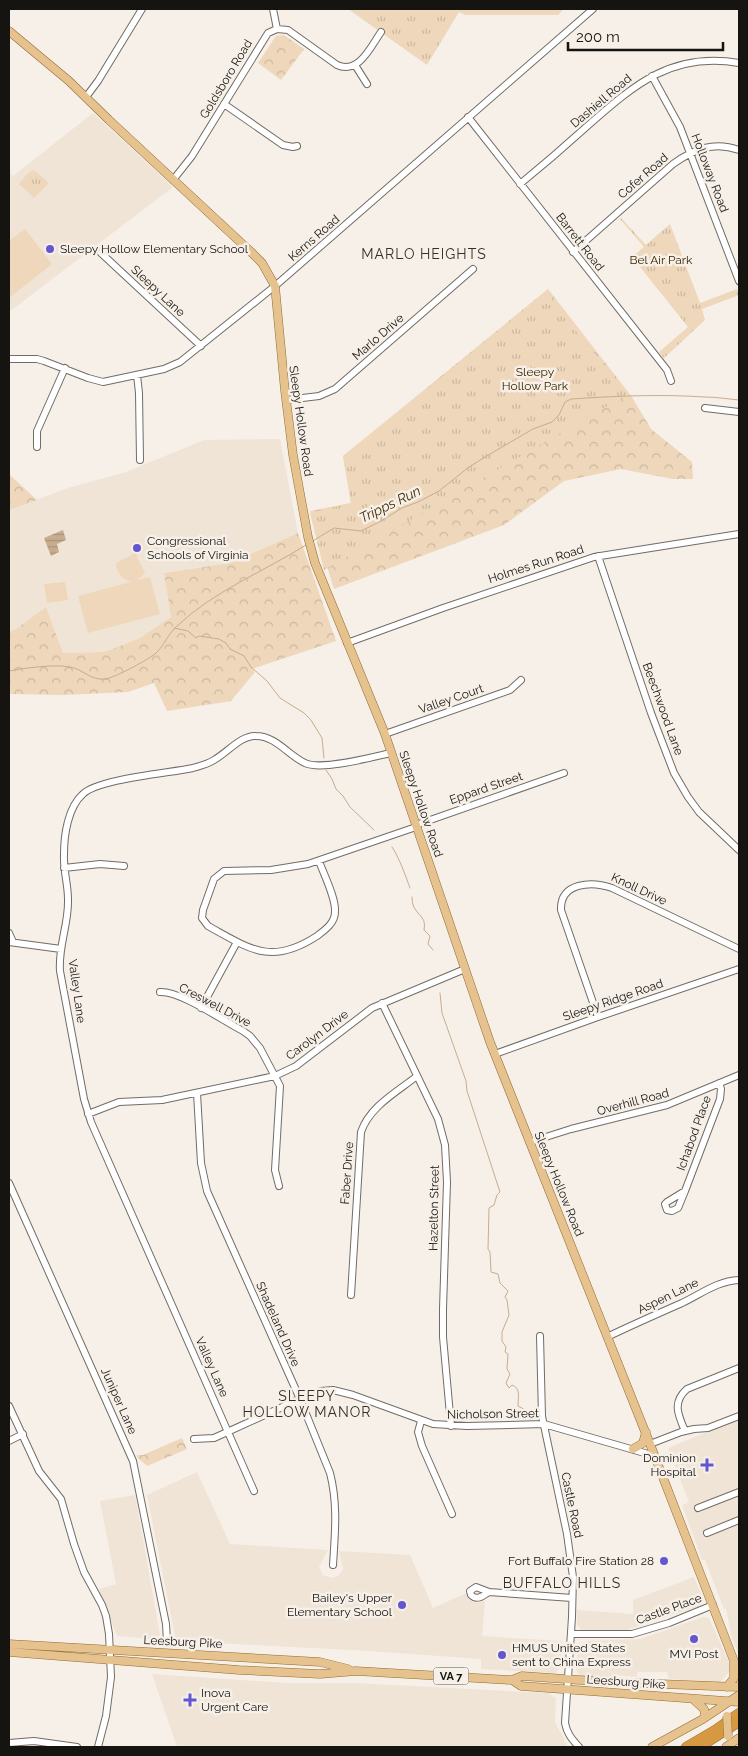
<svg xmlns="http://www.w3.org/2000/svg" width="748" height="1756" font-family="Raleway,sans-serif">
  <defs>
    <pattern id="forest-crowns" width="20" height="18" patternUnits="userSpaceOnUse" patternTransform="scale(1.25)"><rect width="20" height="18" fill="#eed7ba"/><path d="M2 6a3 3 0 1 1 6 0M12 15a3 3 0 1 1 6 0" fill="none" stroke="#cbb89f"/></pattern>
    <pattern id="park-tufts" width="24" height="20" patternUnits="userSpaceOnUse" patternTransform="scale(1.25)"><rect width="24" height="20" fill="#eed7ba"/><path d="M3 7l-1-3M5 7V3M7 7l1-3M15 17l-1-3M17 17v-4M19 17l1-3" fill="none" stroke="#cbb89f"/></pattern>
    <pattern id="water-rules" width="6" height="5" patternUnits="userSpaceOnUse" patternTransform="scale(1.25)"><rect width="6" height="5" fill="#c6ad8f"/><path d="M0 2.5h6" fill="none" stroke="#a9947a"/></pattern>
  </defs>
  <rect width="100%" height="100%" fill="#f6f0e8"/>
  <path fill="#f0e4d6" d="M93,113L173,187L9,312V172L13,176Z
    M280,439L298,533L230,563L164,573L171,617L140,638L105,652L63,653L46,607L16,629L9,632V510L68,488L126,472L204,440Z
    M739,1419V1482L734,1484L739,1483V1656L731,1635L726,1608L724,1609L705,1560H702L682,1505L689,1502L668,1448Z
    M197,1472L230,1544L328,1550L319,1567L323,1575L331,1578L338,1576L343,1569L339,1551L410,1555L433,1608L466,1593L468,1599L473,1602L476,1603L485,1601L482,1636L562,1641L561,1667L555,1673L481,1669V1659L369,1651L176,1641L147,1495Z
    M135,1495L160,1635L154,1639L117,1636L99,1589L116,1584L100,1501Z
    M694,1577L703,1599L700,1606L623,1631L581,1630L577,1624V1610L633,1614V1600Z
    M703,1617L709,1618L732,1669L720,1682L669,1679L667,1672H637V1677L615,1675V1678L581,1676L576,1670L578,1647L586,1641L641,1639Z
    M152,1674L288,1683H354L548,1693L556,1698L555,1722L568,1747H177Z"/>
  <path fill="url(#forest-crowns)" d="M284,35L304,49L281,80L258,63L276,36Z
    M548,289L632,397L651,429L692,462L693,479H673L621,469L564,481L504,525L334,589L310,511L351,503L343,456Z
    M9,474L37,500L9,510Z
    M298,533L336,641L252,669L255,672L231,701L167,711L154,683L128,692L62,695L9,694V632L16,629L46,607L63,653L105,652L140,638L171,617L164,573L230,563Z
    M182,1438L187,1449L147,1466L137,1457V1455H143Z"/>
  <path fill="url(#park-tufts)" d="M348,9H562V11L558,15H465L459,12L427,65Z
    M34,170L49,183L34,198L19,184L28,173Z
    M621,218L646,245L670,224L700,303L737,289L739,295L702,309L705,320L664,358L659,352L688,327L632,257L644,247L620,219Z
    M545,294L628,394L324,570L310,513L351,503L343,456Z"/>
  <path fill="#eed7ba" d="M25,229L52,264L9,298V241Z
    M135,551L137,552V557L145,573L137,580L150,577L160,614L88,633L78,596L131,582C123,579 116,573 116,563L132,555Z
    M65,582L68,600L47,603L44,584Z"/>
  <path fill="url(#water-rules)" d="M63,530L66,540L57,544L59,552L51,556L44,538Z"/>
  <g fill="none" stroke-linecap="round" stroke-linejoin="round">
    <path stroke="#c6ad8f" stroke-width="1" d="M311,542L334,528L361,531L381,521L402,508L418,502L439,491L469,467L490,454L533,429L552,422L559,415L565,402L571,399C615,396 660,394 705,397C716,397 728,399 739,400
      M174,628L188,631L196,638L199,636L219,639L226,643L230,649L244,656L251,667L267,681L280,698L304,713L311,720L322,738L324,758
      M9,671C25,668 54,664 70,667C83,669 91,681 105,679C114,678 148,660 156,653C164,646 168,634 177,626C214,591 263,572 306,545
      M326,770L332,779L336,789L343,796L350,807L374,830
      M392,847C399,857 406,877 410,888
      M412,897C411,915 428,914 424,930L430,936L428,944L433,950
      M440,993L442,1013L466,1081L467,1091L500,1192L497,1195L494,1205L489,1208L488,1249L490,1252L491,1272L498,1274L500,1283L508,1291L505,1297L507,1300L509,1315L502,1332V1341L506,1347L505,1352L508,1354L507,1369L510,1374L506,1383L509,1388L512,1385C521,1388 518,1398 518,1406L533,1414"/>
    <defs>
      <path id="minor" d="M273,9L277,29
        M355,65L367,84
        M652,76L680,127L739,281
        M86,97L98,81L142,9
        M224,104L283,145L293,147L297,146
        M468,117L667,370L671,381
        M173,180L192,156L268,33L277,29L288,30L337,65C359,75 371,46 381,32
        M520,184C542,166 563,148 584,129C632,87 670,51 739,63
        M573,252L673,164C694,149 714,141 739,150
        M101,253L201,346
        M9,359H37L44,361L88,378L103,382L164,369L180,362L275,286L593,9
        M137,375L139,393L140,460
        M286,400L319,396L335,389L473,269
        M705,408L739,412
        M37,447V431L65,368
        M598,556L651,713L674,773L688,797L699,812L739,850
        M347,643L443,608L594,557L739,534
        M385,734L510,690L521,680
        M416,825L564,773
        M319,861C324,875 336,898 335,912C335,923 325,930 317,936C271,966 250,949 208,926L202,918L203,910L214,879L224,871L271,870L308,864L416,827
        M64,868L100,864L124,866
        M9,933L13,942
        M9,942L61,949
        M160,992C181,991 223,1021 243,1031L250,1036L260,1048L280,1086L275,1170L279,1186
        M382,1003L438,1119L445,1145L447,1182L443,1309V1337L451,1426
        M201,1008L237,942
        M598,1017L561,910C560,882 592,881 612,888L739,949
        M495,1054L598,1017L739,969
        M197,1093L201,1163L207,1191L300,1399L330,1473C338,1504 335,1533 333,1565
        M88,1114L119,1102L162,1100L275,1076L296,1066L372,1008L465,969
        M530,1142L571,1129L667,1105L739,1075
        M9,1183L133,1461L166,1624L167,1642
        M685,1191L720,1099L721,1089L719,1083
        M685,1191L678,1208L672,1211L667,1210L665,1204L667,1202Z
        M351,1295L361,1132C370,1106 397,1092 417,1076
        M540,1336L542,1416L567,1534L573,1577L572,1617L565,1723C567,1734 572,1739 579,1747
        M607,1337C632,1325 657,1314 682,1303C701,1294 717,1281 739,1280
        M9,1406L39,1471L61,1499L74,1544L84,1572L102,1605L106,1616L109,1634L111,1677L106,1716L98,1747
        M421,1421L418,1432L422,1446L452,1514
        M685,1431C678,1415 672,1402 687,1389L739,1368
        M194,1439L214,1438L300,1399L321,1391L333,1390L353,1395L433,1424L467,1426L544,1424L655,1456
        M9,1441L23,1434
        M650,1444L681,1432L694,1429L708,1428L739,1416
        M254,1491L91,1122L84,1099L60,971C58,946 69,924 68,899C68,884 63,869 64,854C64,835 68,807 83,794C98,779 170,773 193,768C200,766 208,764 214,760C227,753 241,735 256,736C276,736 289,756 305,763C321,771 373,757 391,753
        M698,1508L739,1492
        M707,1533L739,1520
        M476,1587L489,1592C483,1596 477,1601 471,1595L470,1591Z
        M489,1592L572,1598
        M571,1634H632L669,1623L713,1605
        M9,1743L34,1741L77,1747"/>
      <path id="major" d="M9,31L69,81L109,120L251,252L262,263L275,286L285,391L293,455L308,537L315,563L385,734L490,1042L650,1444L734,1661L739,1670
        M633,1449L643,1443L646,1432
        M9,1644L320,1662L348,1669
        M9,1652L239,1670L320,1674L356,1671L512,1680L522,1676L609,1682L739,1687
        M512,1680L521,1686L739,1702
        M727,1687L734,1678V1663
        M694,1700L704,1709L705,1715L703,1719
        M652,1747L703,1719L739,1695
        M726,1747L739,1738"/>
      <path id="highway" d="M686,1747L715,1730L739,1713
        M700,1747L739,1722"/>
    </defs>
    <use href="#minor" stroke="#726c66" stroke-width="8"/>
    <use href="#major" stroke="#936a31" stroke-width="9"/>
    <use href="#highway" stroke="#936a31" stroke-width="10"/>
    <use href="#minor" stroke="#fff" stroke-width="6"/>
    <use href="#major" stroke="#e6c28e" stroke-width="8"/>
    <use href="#highway" stroke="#d69942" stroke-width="9"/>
    <defs>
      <path id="major-bridge" d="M727,1716L728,1736"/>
    </defs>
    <use href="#major-bridge" stroke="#936a31" stroke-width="9" stroke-linecap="butt"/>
    <use href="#major-bridge" stroke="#e6c28e" stroke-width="8"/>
  </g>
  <g fill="#6357d0" stroke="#f6f0e8" stroke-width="2">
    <circle cx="50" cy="249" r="5"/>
    <circle cx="137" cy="548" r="5"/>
    <path d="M704.5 1457.5h5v5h5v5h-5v5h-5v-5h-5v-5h5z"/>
    <circle cx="664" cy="1561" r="5"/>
    <circle cx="402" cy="1605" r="5"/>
    <circle cx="694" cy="1639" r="5"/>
    <circle cx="502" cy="1655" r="5"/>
    <path d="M187.5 1692.5h5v5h5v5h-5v5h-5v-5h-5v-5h5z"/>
  </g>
  <g text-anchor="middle" stroke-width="5" stroke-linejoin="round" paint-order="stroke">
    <rect fill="#f6f0e8" stroke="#595652" stroke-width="1" x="433.5" y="1667.5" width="35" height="17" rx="4"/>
    <g font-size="11" font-weight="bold" fill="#161411">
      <text x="451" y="1680">VA 7</text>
    </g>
    <g font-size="12" fill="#161411" stroke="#f6f0e8">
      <text transform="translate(226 79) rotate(-59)" y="4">Goldsboro Road</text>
      <text transform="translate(601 101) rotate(-40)" y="4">Dashiell Road</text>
      <text transform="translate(710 173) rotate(69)" y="4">Holloway Road</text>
      <text transform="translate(643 176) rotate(-41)" y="4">Cofer Road</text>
      <text transform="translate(314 238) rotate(-41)" y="4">Kerns Road</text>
      <text transform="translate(580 242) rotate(52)" y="4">Barrett Road</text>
      <text transform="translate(158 291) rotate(43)" y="4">Sleepy Lane</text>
      <text transform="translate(378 337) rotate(-41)" y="4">Marlo Drive</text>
      <text transform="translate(301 421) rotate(82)" y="4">Sleepy Hollow Road</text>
      <text transform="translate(536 564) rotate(-18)" y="4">Holmes Run Road</text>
      <text transform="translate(451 699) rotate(-19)" y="4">Valley Court</text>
      <text transform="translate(663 709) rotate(70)" y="4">Beechwood Lane</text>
      <text transform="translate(486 788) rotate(-19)" y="4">Eppard Street</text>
      <text transform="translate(421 804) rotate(71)" y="4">Sleepy Hollow Road</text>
      <text transform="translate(639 889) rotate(25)" y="4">Knoll Drive</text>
      <text transform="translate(77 991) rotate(82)" y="4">Valley Lane</text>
      <text transform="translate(613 1000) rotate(-19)" y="4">Sleepy Ridge Road</text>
      <text transform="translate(215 1005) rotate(28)" y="4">Creswell Drive</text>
      <text transform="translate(317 1035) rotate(-37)" y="4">Carolyn Drive</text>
      <text transform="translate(633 1102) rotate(-15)" y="4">Overhill Road</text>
      <text transform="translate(694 1133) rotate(-70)" y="4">Ichabod Place</text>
      <text transform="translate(347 1173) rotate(-86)" y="4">Faber Drive</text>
      <text transform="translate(559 1184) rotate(68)" y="4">Sleepy Hollow Road</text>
      <text transform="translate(434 1208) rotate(-89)" y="4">Hazelton Street</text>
      <text transform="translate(668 1296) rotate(-26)" y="4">Aspen Lane</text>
      <text transform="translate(278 1324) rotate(66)" y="4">Shadeland Drive</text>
      <text transform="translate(212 1367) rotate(66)" y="4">Valley Lane</text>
      <text transform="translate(119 1401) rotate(66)" y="4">Juniper Lane</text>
      <text transform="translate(493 1414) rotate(-1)" y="4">Nicholson Street</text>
      <text transform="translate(572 1505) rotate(78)" y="4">Castle Road</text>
      <text transform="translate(669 1609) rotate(-20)" y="4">Castle Place</text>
      <text transform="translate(183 1642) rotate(3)" y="4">Leesburg Pike</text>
      <text transform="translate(626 1682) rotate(4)" y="4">Leesburg Pike</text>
    </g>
    <g font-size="12" fill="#161411" stroke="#f6f0e8" text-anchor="start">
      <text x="60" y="253">Sleepy Hollow Elementary School</text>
      <text x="147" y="545">Congressional<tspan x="147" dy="14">Schools of Virginia</tspan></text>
      <text x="696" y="1462" text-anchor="end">Dominion<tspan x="696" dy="14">Hospital</tspan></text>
      <text x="654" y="1565" text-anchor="end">Fort Buffalo Fire Station 28</text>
      <text x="392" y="1602" text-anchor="end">Bailey's Upper<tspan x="392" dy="14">Elementary School</tspan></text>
      <text x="512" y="1652">HMUS United States<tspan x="512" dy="14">sent to China Express</tspan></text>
      <text x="694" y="1658" text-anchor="middle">MVI Post</text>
      <text x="201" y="1697">Inova<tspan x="201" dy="14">Urgent Care</tspan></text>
    </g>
    <g font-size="12" fill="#3e2500" stroke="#f6f0e8">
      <text x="661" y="264">Bel Air Park</text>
      <text x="535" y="376">Sleepy<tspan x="535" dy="14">Hollow Park</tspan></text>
    </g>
    <g font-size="14" letter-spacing="1" fill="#332e28" stroke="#f6f0e8">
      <text x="424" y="259">MARLO HEIGHTS</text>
      <text x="307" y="1401">SLEEPY<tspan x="307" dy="16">HOLLOW MANOR</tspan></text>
      <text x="562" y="1588">BUFFALO HILLS</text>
    </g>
    <g font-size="14" font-style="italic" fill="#452c03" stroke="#f6f0e8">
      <text transform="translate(390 504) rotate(-26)" y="5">Tripps Run</text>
    </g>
  </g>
  <rect width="748" height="1756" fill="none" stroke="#161411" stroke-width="20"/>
  <path d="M568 42v8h155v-8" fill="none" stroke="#161411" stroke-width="2.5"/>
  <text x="576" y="42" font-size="15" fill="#161411" stroke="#f6f0e8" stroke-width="4" paint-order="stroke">200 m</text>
</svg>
